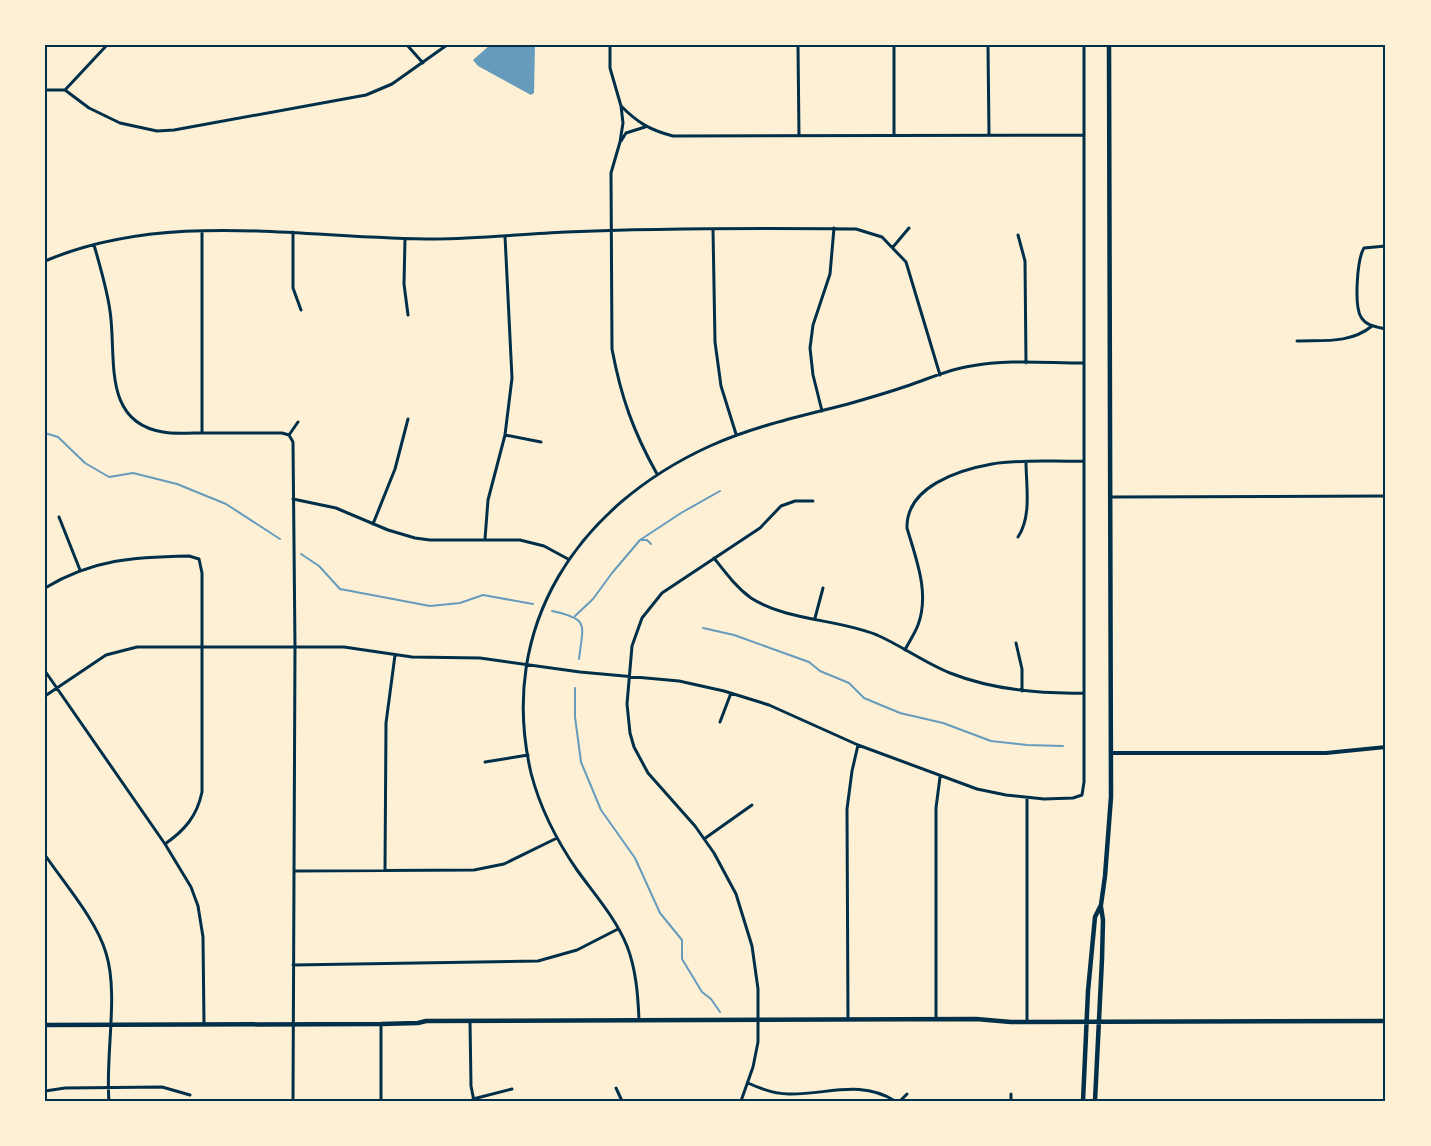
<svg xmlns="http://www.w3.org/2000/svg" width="1431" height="1146" font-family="'Playfair Display',serif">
  <rect width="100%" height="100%" fill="#fdf0d5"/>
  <path fill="#669bbc" d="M490,45H535L534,93L531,95L478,66L473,60Z"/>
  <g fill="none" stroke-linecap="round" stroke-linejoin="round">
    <path stroke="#669bbc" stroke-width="2" d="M45,433L58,437L85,463L109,477L133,473L177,484L226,504L280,539
      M640,540H647L651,544
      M301,554L319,566L340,589L430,606L460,603L483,595L533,604
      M552,611C590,619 583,624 579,659
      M575,616L593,599L612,573L640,540L681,513L720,491
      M703,628L734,635L809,662L820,671L849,683L864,698L900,713L943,723L991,741L1027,745L1063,746
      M575,688V717L581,762L601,810L635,858L660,913L682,940V959L702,992L711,999L720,1012"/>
    <path stroke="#003049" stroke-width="3" d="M107,45L65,90L89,108L120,123L157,131L174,130L366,95L392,84L447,45
      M407,45L423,63
      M610,45V68L621,106L623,123L620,142L611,173L612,349C621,397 633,431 657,474
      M798,45L799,136
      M894,45V135
      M988,45L989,135
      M45,90H65
      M621,106C638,123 650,130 673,136L1083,135
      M621,141L626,133L645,127
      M713,229L715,342L721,386L736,434
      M293,232V288L301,310
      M1018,235L1025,261L1026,363
      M405,239L404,284L408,315
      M94,245C100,266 107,289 110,311C117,356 101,422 163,432C173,434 184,433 195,433C224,433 253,433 282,433L289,435
      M1386,246L1364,248C1357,259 1354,306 1361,317C1366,326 1377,327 1386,329
      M893,247L909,228
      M45,261C169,209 305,239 435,239C479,239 522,234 566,232C662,228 759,228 856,229L882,237L906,262L940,375
      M1297,341C1323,340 1350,344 1372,326
      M822,411L813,375L810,348L813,325L830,274L834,228
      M202,433V232
      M289,435L293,442L295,646L293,1101
      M289,435L298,422
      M505,435L541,442
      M1110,497L1386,496
      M293,499L336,508L388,530L415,538L430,540H520L544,546L568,559
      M59,517L80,570
      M373,524L395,469L408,419
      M1018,537C1032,516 1026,485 1026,462
      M485,539L488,500L505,435L512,378L505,236
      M714,558C725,572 736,587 751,598C787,621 838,619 877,635C902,646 925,663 950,673C993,690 1038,694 1084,693
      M45,588C93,559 134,557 189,556L199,559L202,573V792C197,816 185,830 165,844
      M815,618L823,588
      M1016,643L1022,669V691
      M905,650C909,642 915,633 918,625C930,593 916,559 907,528C906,487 958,470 992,464C1021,459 1054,462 1084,461
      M45,671L165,844L191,887L198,906L203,937L204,1024
      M45,696L106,655L137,647H344L412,657L480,658L580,672L679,681L724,691L769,705L858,745L977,789L1006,795L1044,799L1073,798L1082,795L1084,782V45
      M720,722L731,693
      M485,762L528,755
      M704,839L752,805
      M45,855C64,883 97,921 106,953C119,994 105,1056 109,1101
      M385,870L386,723L395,655
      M294,871L474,870L504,864L557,838
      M293,965L538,961L577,950L618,929
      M848,1019L847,809L852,771L858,745
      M936,1019V808L940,777
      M639,1020C638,995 636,969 627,946C615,917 595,895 577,870C557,841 540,808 531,773C497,626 578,506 710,446C754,426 802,416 848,404C869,398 890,392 910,385C930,378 950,369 971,366C1008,359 1047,363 1084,363
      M470,1021L471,1086L474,1101
      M1027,1022V798
      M381,1024V1101
      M748,1083C761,1089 774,1094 789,1094C826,1095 860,1079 895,1101
      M616,1088L622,1101
      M45,1091L65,1088L162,1087L190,1095
      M1011,1094V1101
      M473,1099L512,1089
      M741,1101L753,1067L758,1042V989L752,946L736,894L714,853L695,826L648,773L634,747L630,733L627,704L632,646L642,618L662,593L760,528L781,506L795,501H813
      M900,1101L907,1094"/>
    <path stroke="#003049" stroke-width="4" d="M1111,753H1326L1386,747"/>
    <path stroke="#003049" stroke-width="4.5" d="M45,1025L381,1024L418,1023L426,1021L976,1019L1011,1022L1386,1021
      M1083,1101L1088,991L1095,917L1101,905L1105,876L1111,797L1109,45
      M1095,1101L1102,959L1103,920L1101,907"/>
  </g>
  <rect width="1431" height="1146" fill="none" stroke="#fdf0d5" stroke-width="93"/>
  <rect x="46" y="46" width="1338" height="1054" fill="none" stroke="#003049" stroke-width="2"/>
</svg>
